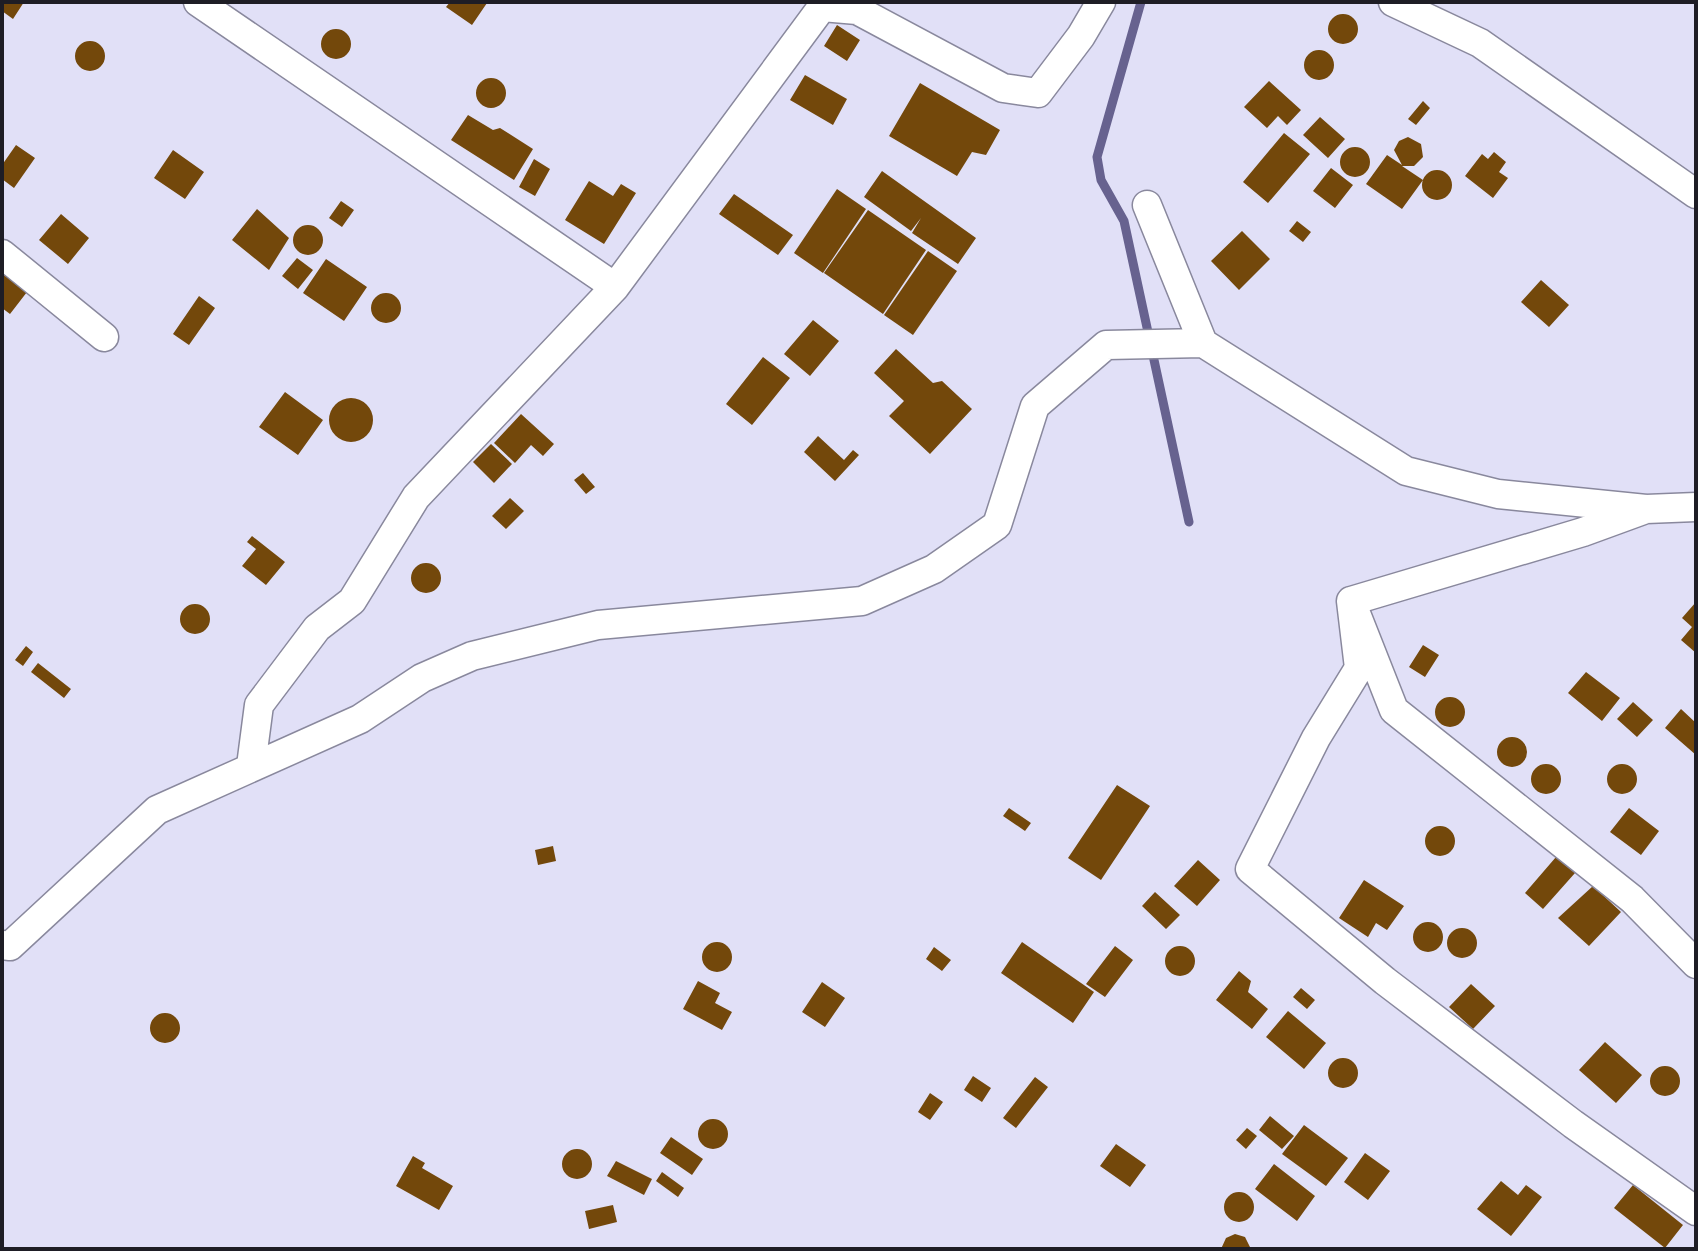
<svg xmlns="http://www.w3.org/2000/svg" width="1698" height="1251" font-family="'Varela Round',sans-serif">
  <rect width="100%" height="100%" fill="#e1e0f7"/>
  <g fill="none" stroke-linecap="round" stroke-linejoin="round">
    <path stroke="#67628f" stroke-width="9" d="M1141,2L1097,157L1101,180L1124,221L1189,522"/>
  </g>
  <path fill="#73480b" d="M2,2H24L13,19L2,11Z
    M450,2H485L487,3L472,25L446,7Z
    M1328 29a15 15 0 1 1 30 0a15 15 0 1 1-30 0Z
    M837,25L860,40L847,61L824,46Z
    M321 44a15 15 0 1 1 30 0a15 15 0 1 1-30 0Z
    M75 56a15 15 0 1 1 30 0a15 15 0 1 1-30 0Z
    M1304 65a15 15 0 1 1 30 0a15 15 0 1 1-30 0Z
    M805,75L847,99L833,125L790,100Z
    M476 93a15 15 0 1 1 30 0a15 15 0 1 1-30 0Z
    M1269,81L1301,110L1287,125L1278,116L1267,128L1244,107Z
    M920,83L1000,130L986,155L972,152L957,176L889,136Z
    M1423,101L1430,108L1416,125L1408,119Z
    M468,115L493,130L500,128L533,149L514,180L451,140Z
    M1320,117L1345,139L1328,158L1303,135Z
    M1284,133L1310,154L1268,203L1243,182Z
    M1408,137L1421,144L1423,157L1414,166H1402L1423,180L1402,209L1366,184L1387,155L1402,165L1394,150L1399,141Z
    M16,145L35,158L14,188L2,179V165Z
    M1340 162a15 15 0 1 1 30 0a15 15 0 1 1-30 0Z
    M173,150L204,172L185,199L154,178Z
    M1494,152L1506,162L1499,172L1508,178L1493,198L1465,176L1482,154L1488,159Z
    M534,159L550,169L535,196L519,187Z
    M1331,168L1353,185L1335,208L1313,191Z
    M1422 185a15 15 0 1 1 30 0a15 15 0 1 1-30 0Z
    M882,171L976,238L958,264L912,233L921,218L911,231L864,197Z
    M589,181L613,196L621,184L636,193L604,244L565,220Z
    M837,189L866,209L823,273L794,253Z
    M734,194L793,235L778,255L719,214Z
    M341,201L354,210L342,227L329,218Z
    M257,209L289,238L269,270L232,240Z
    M868,210L926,250L883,314L824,273Z
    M61,214L89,238L68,264L39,240Z
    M1297,221L1311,232L1303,242L1289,231Z
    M293 240a15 15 0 1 1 30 0a15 15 0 1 1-30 0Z
    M1242,231L1270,259L1239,290L1211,261Z
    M928,251L957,271L913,335L884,315Z
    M297,258L313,270L298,289L282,276Z
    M326,259L367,287L344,321L303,293Z
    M2,273L27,292L10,314L2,308Z
    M1541,280L1569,305L1549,327L1521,302Z
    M371 308a15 15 0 1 1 30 0a15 15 0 1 1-30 0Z
    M199,296L215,308L189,345L173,334Z
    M813,320L839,341L810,376L784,354Z
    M896,349L933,383L942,381L972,409L930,454L889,416L904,401L874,373Z
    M763,357L790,378L752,425L726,404Z
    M285,392L323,420L298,455L259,427Z
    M329 420a22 22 0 1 1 44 0a22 22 0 1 1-44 0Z
    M521,414L554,444L543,456L531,445L515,463L494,443Z
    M818,436L844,460L853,450L859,455L835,481L804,452Z
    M491,444L512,464L494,483L473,462Z
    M583,473L595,487L586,494L574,480Z
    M510,498L524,511L506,529L492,516Z
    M252,536L285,562L266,585L242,566L256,549L247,542Z
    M411 578a15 15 0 1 1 30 0a15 15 0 1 1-30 0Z
    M1696,602V653L1681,640L1692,627L1682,618Z
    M180 619a15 15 0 1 1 30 0a15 15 0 1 1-30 0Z
    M1423,645L1439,655L1425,677L1409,667Z
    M26,646L33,652L23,666L15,660Z
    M38,663L71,689L64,698L31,672Z
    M1586,672L1620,698L1602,721L1568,693Z
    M1435 712a15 15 0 1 1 30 0a15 15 0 1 1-30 0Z
    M1633,702L1653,720L1637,737L1617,719Z
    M1681,709L1696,723V755L1665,728Z
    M1497 752a15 15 0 1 1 30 0a15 15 0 1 1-30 0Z
    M1531 779a15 15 0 1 1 30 0a15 15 0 1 1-30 0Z
    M1607 779a15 15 0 1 1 30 0a15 15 0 1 1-30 0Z
    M1117,785L1150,806L1101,880L1068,858Z
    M1009,808L1031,823L1025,831L1003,816Z
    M1629,808L1659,831L1641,855L1610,832Z
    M1425 841a15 15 0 1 1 30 0a15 15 0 1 1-30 0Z
    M553,846L556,861L538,865L535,850Z
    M1556,857L1575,873L1543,909L1525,893Z
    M1198,860L1220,880L1197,906L1174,886Z
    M1364,880L1404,906L1387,930L1376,923L1368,937L1339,918Z
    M1593,886L1621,912L1589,946L1558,918Z
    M1155,892L1180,915L1166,929L1142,906Z
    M1413 937a15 15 0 1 1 30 0a15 15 0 1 1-30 0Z
    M1447 943a15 15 0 1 1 30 0a15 15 0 1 1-30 0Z
    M1022,942L1094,992L1073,1023L1001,973Z
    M702 957a15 15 0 1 1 30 0a15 15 0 1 1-30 0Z
    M1115,946L1133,960L1105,997L1086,984Z
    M1165 961a15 15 0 1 1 30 0a15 15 0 1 1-30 0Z
    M934,947L951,960L942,971L926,959Z
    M1239,971L1251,981L1248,992L1268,1009L1252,1029L1216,1000Z
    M698,981L720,993L715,1003L732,1012L722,1030L683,1009Z
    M822,982L845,998L825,1027L802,1012Z
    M1471,984L1495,1006L1473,1029L1449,1007Z
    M1301,988L1315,1000L1307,1009L1293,997Z
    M1288,1011L1326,1043L1304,1069L1266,1037Z
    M150 1028a15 15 0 1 1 30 0a15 15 0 1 1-30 0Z
    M1605,1042L1642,1075L1616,1103L1579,1070Z
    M1328 1073a15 15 0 1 1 30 0a15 15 0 1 1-30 0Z
    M1650 1081a15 15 0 1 1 30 0a15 15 0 1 1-30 0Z
    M973,1076L991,1088L982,1102L964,1090Z
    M1035,1077L1048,1087L1016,1128L1003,1118Z
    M930,1093L943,1102L930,1120L918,1112Z
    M1270,1116L1294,1136L1282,1149L1259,1130Z
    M698 1134a15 15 0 1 1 30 0a15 15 0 1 1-30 0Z
    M1304,1125L1348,1158L1326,1186L1282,1154Z
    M1247,1128L1257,1136L1246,1149L1236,1140Z
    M671,1137L703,1159L692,1175L660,1153Z
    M1116,1144L1146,1165L1130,1187L1100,1166Z
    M562 1164a15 15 0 1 1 30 0a15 15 0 1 1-30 0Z
    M1365,1153L1390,1171L1368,1200L1344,1182Z
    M413,1156L425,1163L422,1168L453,1186L439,1210L396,1186Z
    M616,1161L652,1179L644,1195L607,1176Z
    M1274,1164L1315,1196L1297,1221L1255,1189Z
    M662,1172L684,1188L678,1197L656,1181Z
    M1501,1181L1518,1195L1526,1185L1542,1197L1511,1236L1477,1209Z
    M1633,1185L1683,1225L1665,1248L1614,1208Z
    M1224 1207a15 15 0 1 1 30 0a15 15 0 1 1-30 0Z
    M613,1205L617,1222L589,1229L585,1211Z
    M1235,1234L1245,1237L1251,1249H1221L1226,1238Z"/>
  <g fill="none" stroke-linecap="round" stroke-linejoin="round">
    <defs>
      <path id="street" d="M198,2L615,287
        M1393,2L1480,43L1696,194
        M1147,205L1203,343L1406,471L1498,494L1646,509L1696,507
        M2,254L104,337
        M1646,509L1583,532L1351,601L1394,710L1632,899L1696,964
        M1351,601L1359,668L1316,738L1250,869L1385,981L1573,1124L1696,1211
        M251,766L259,705L317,628L352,601L416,497L615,287L822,7L857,10L1003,88L1038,93L1081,36L1101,2
        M2,945L10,946L157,810L360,719L422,678L472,656L598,625L862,601L934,569L997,525L1035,406L1106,345L1203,343"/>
    </defs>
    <use href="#street" stroke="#89889d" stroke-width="31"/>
    <use href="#street" stroke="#fff" stroke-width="28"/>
  </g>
  <rect width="1698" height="1251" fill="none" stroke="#1e1d25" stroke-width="8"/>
</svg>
